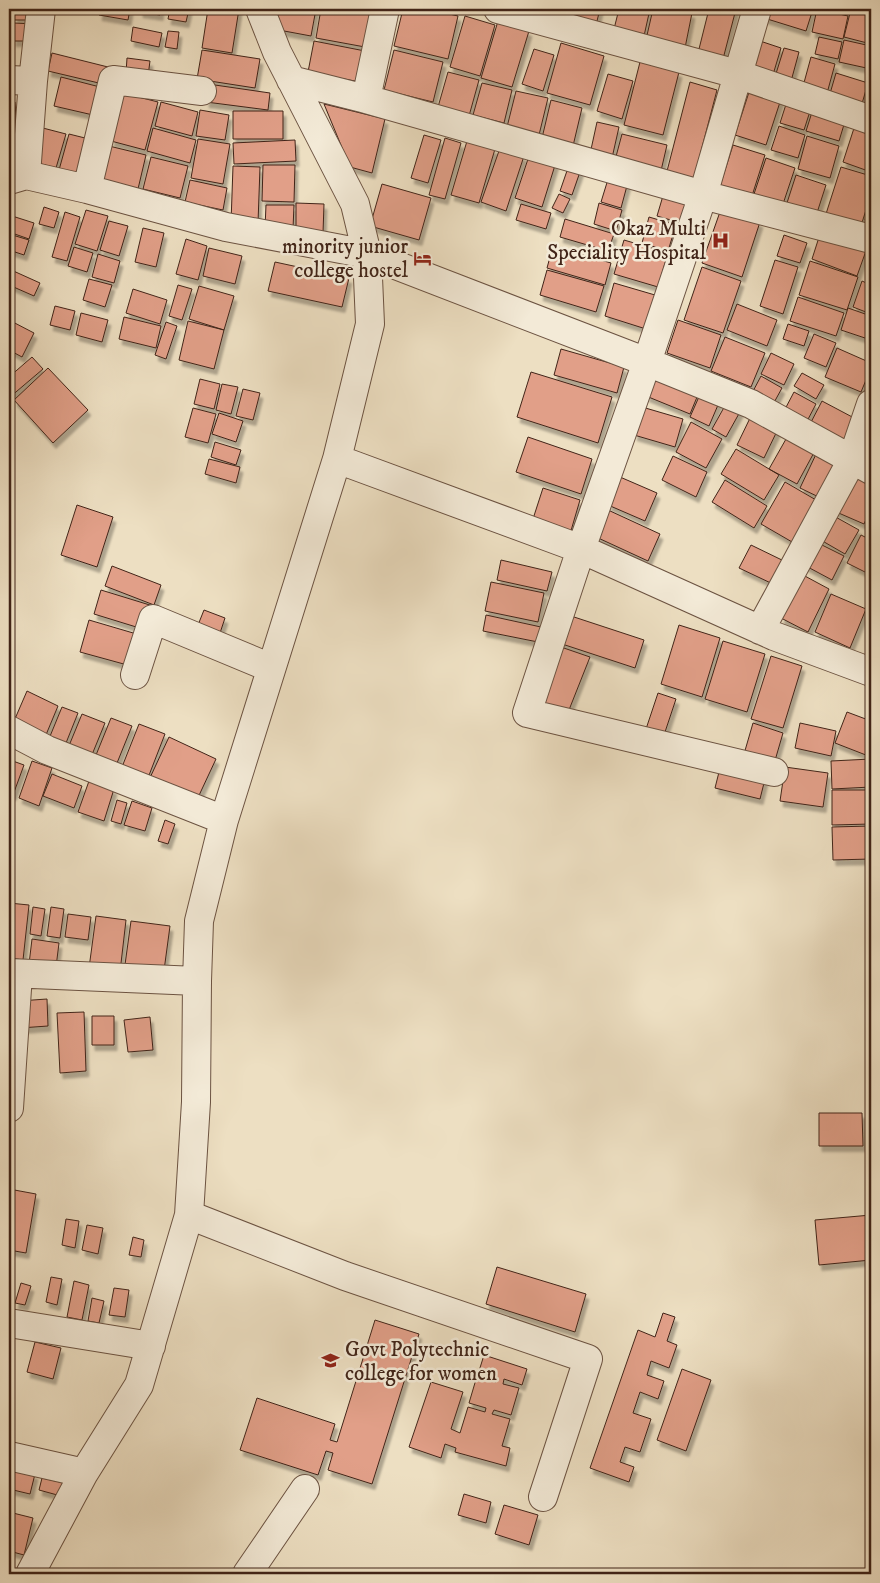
<svg xmlns="http://www.w3.org/2000/svg" width="880" height="1583" font-family="'IM FELL DW Pica',serif">
  <defs>
    <filter id="shadow"><feDropShadow dx="3" dy="5.5" stdDeviation="1" flood-color="#0004"/></filter>
  </defs>
  <rect width="100%" height="100%" fill="#eddfc2"/>
  <filter id="stains"><feTurbulence type="fractalNoise" baseFrequency=".004" numOctaves="4"/><feColorMatrix values="0 0 0 0 .2 0 0 0 0 .09 0 0 0 0 .02 0 0 0 .5 -.17"/></filter>
  <radialGradient id="worn" r=".72"><stop offset=".6" stop-color="#630" stop-opacity="0"/><stop offset="1" stop-color="#630" stop-opacity=".3"/></radialGradient>
  <path fill="#e19f88" stroke="#412418" filter="url(#shadow)" d="M15,9H35V20H14Z
    M100,9H130L128,20L99,15Z
    M140,9H161L160,15L140,12Z
    M170,9H189L186,22L168,19Z
    M208,9H239L232,53L202,48Z
    M272,9H316L311,36L268,28Z
    M321,9H353L371,12L365,47L316,38Z
    M403,9H428L458,16L448,59L394,46Z
    M535,9H565L563,16Z
    M570,9H600L596,25L567,17Z
    M619,9H650L642,45L612,37Z
    M653,9H672L692,13L684,53L645,44Z
    M709,9H736L723,59L698,53Z
    M767,9H813L806,31L764,18Z
    M817,9L848,16L843,39L812,32Z
    M828,9H849L848,13Z
    M851,9H871V44L844,37Z
    M465,16L495,25L480,76L450,67Z
    M498,21L529,31L512,87L481,78Z
    M14,23L34,24V41H13Z
    M133,27L162,33L159,47L131,41Z
    M168,31L179,32L177,49L165,47Z
    M819,37L842,42L838,59L815,54Z
    M844,40L871,46V69L839,62Z
    M314,41L365,51L360,82L308,72Z
    M760,41L781,48L772,78L751,72Z
    M561,43L604,56L590,105L547,93Z
    M784,48L799,52L790,85L774,80Z
    M534,49L554,55L543,91L522,84Z
    M202,50L260,59L255,88L197,79Z
    M394,50L443,62L433,102L384,90Z
    M52,53L108,67L103,84L48,71Z
    M811,57L835,64L826,97L802,90Z
    M127,58L150,61L148,76L126,73Z
    M640,62L679,72L663,135L624,125Z
    M448,72L479,80L469,116L438,107Z
    M836,73L868,83L861,107L829,97Z
    M608,74L633,81L622,119L597,111Z
    M61,77L100,87L93,115L54,106Z
    M690,82L717,90L693,182L666,175Z
    M482,83L512,90L504,123L473,115Z
    M208,84L270,93L268,110L206,102Z
    M751,86L782,96L766,145L735,135Z
    M516,91L548,98L539,135L507,127Z
    M123,93L158,102L145,150L111,141Z
    M788,98L812,105L804,130L780,123Z
    M551,100L582,108L573,146L542,138Z
    M15,102L17,136L9,137V103Z
    M161,102L198,112L192,136L155,126Z
    M324,104L385,119L372,173L350,167Z
    M813,109L846,118L839,141L806,131Z
    M200,110L229,115L225,140L196,136Z
    M233,111H283V139H233Z
    M597,122L619,127L612,158L590,154Z
    M856,122L871,127V172L843,162Z
    M779,126L805,135L798,158L771,150Z
    M39,127L66,134L56,168L30,161Z
    M153,128L196,140L190,163L147,151Z
    M69,134L89,139L80,175L59,170Z
    M622,134L667,145L660,175L614,164Z
    M424,135L441,140L428,183L411,178Z
    M807,136L839,146L830,178L798,169Z
    M445,138L461,143L445,199L429,195Z
    M198,139L230,144L223,184L191,178Z
    M295,140L296,161L234,164L233,143Z
    M467,141L495,149L479,203L451,195Z
    M9,144H13V173H9Z
    M733,145L765,155L751,199L719,189Z
    M109,146L146,155L138,189L101,180Z
    M500,148L524,156L506,211L481,202Z
    M530,153L556,162L542,207L515,198Z
    M151,157L188,166L180,198L143,189Z
    M766,158L795,168L781,210L752,200Z
    M263,165H295L294,202L262,201Z
    M569,165L581,169L572,195L560,191Z
    M233,166L260,167L258,223H231Z
    M841,167L871,176V194L860,229L825,217Z
    M796,175L826,185L815,219L785,209Z
    M609,176L628,182L621,208L601,202Z
    M190,180L227,188L223,210L185,202Z
    M382,184L431,198L419,240L370,226Z
    M665,189L688,196L681,223L657,216Z
    M559,194L570,199L563,213L552,208Z
    M296,203L324,204L323,233L296,232Z
    M599,203L622,210L616,231L594,224Z
    M521,204L551,213L546,229L516,220Z
    M871,204V222L865,220Z
    M266,205H294L293,229L265,228Z
    M44,207L59,212L54,228L39,224Z
    M721,209L760,222L742,277L702,263Z
    M86,210L108,216L97,251L75,244Z
    M65,212L80,217L67,261L52,257Z
    M9,215L34,223L29,239L9,232Z
    M649,217L676,225L668,251L642,243Z
    M565,219L614,234L608,251L560,237Z
    M109,221L128,226L119,256L100,250Z
    M143,228L164,233L156,267L135,262Z
    M821,231L867,248L857,276L812,259Z
    M9,234L29,240L24,255L9,250Z
    M784,235L807,243L800,263L777,256Z
    M186,239L207,246L198,280L176,274Z
    M624,240L668,253L658,287L614,274Z
    M553,246L611,263L605,285L547,268Z
    M74,247L93,253L87,272L68,266Z
    M209,248L242,256L235,284L203,276Z
    M98,254L120,261L114,283L92,277Z
    M775,260L798,267L783,314L760,306Z
    M810,261L858,277L847,310L799,295Z
    M275,262L349,278L342,307L268,291Z
    M702,267L741,281L723,333L684,320Z
    M871,267V281L867,279Z
    M9,269L40,283L34,296L9,285Z
    M547,270L604,286L596,312L540,295Z
    M89,279L112,285L105,307L83,300Z
    M862,281L871,285V314L853,307Z
    M614,283L655,295L646,329L605,316Z
    M178,285L192,289L182,320L169,316Z
    M199,286L234,296L224,330L189,319Z
    M133,289L167,300L160,324L126,313Z
    M798,297L844,313L836,336L790,321Z
    M737,304L777,320L767,346L727,330Z
    M55,306L75,311L70,330L50,325Z
    M848,308L871,316V340L841,330Z
    M81,313L108,320L102,342L76,335Z
    M124,317L161,326L156,348L119,339Z
    M9,320L34,333L22,357L9,350Z
    M678,320L721,335L710,368L667,353Z
    M188,321L224,330L214,369L179,360Z
    M166,322L177,326L166,359L155,355Z
    M788,324L809,331L804,346L783,339Z
    M814,334L836,343L826,367L804,358Z
    M725,337L765,353L751,387L711,371Z
    M837,348L871,363V368L861,392L825,377Z
    M561,349L624,367L617,393L554,375Z
    M771,353L794,364L784,385L761,374Z
    M32,357L43,369L10,397L9,396V377Z
    M658,367L702,385L690,414L646,396Z
    M48,368L88,410L53,443L14,400Z
    M531,372L612,397L598,443L517,417Z
    M802,373L824,385L816,399L794,386Z
    M761,376L782,388L771,408L750,397Z
    M200,379L220,384L214,409L194,404Z
    M222,384L238,387L231,414L216,410Z
    M243,389L260,393L253,420L236,416Z
    M702,390L721,398L709,426L690,417Z
    M794,392L816,404L805,425L783,413Z
    M822,401L856,419L842,445L808,428Z
    M727,402L741,410L726,437L712,429Z
    M642,407L683,419L675,447L634,435Z
    M193,408L216,414L208,443L185,437Z
    M219,413L243,421L236,442L212,434Z
    M752,414L779,427L764,458L737,445Z
    M691,422L722,439L706,468L676,452Z
    M790,432L817,447L797,484L769,469Z
    M528,437L592,459L581,494L516,472Z
    M215,442L241,450L236,465L211,457Z
    M736,449L779,475L764,500L721,474Z
    M818,450L842,462L825,500L800,488Z
    M673,456L707,472L696,497L662,480Z
    M209,459L240,467L236,483L205,474Z
    M851,470L871,479V508L864,524L834,511Z
    M620,477L657,493L645,521L608,505Z
    M725,480L767,506L754,528L712,502Z
    M785,482L823,504L799,546L761,524Z
    M543,488L580,500L570,534L532,522Z
    M77,505L113,517L97,567L61,555Z
    M608,510L660,534L648,561L596,537Z
    M832,515L859,530L845,554L819,539Z
    M861,535L871,540V575L847,563Z
    M816,542L844,556L832,580L804,565Z
    M751,545L786,562L775,585L739,568Z
    M501,560L552,572L547,591L497,580Z
    M112,566L161,585L154,605L105,586Z
    M803,575L829,589L808,632L781,618Z
    M491,582L544,593L538,622L485,611Z
    M101,590L153,606L146,630L94,614Z
    M831,594L866,609L850,648L815,632Z
    M204,610L225,618L220,633L198,625Z
    M486,615L541,627L538,642L483,631Z
    M568,615L644,640L635,668L559,643Z
    M89,620L140,635L131,666L80,652Z
    M679,625L720,638L702,697L661,684Z
    M871,632V652L866,650Z
    M723,641L765,654L747,712L705,699Z
    M558,646L590,657L565,720L534,712Z
    M771,656L802,666L783,728L751,719Z
    M27,691L58,706L43,742L11,728Z
    M658,693L676,699L664,735L646,729Z
    M62,707L78,713L62,753L46,746Z
    M847,712L871,721V757L835,743Z
    M82,714L105,723L89,762L66,753Z
    M111,718L132,726L115,768L94,760Z
    M753,723L783,733L774,764L744,754Z
    M800,723L836,731L831,756L795,748Z
    M139,724L165,734L146,783L120,772Z
    M169,737L216,759L195,804L148,782Z
    M871,759V787L832,789L831,761Z
    M10,760L24,765L13,795L9,794V765Z
    M32,761L52,768L39,806L19,798Z
    M721,764L766,775L760,799L715,788Z
    M785,767L828,773L823,807L780,801Z
    M52,774L82,786L74,808L43,796Z
    M89,781L114,789L104,821L78,812Z
    M832,790H871V824L832,825Z
    M117,800L127,803L121,824L111,821Z
    M132,801L152,808L145,831L124,825Z
    M165,820L175,824L168,844L158,841Z
    M871,826V859L833,860L832,827Z
    M9,903L29,905L23,960L9,958Z
    M33,907L45,909L41,936L30,934Z
    M51,907L64,909L60,938L47,936Z
    M68,914L91,917L88,940L65,937Z
    M96,916L126,920L120,972L89,968Z
    M131,921L170,926L163,978L124,972Z
    M32,939L59,943L56,967L29,964Z
    M47,999L48,1026L20,1028L19,1001Z
    M84,1012L86,1071L60,1073L57,1013Z
    M92,1016H114V1045H92Z
    M150,1017L153,1050L128,1052L124,1020Z
    M819,1113H862L863,1146H819Z
    M9,1189L36,1194L26,1253L9,1250Z
    M871,1215V1260L819,1265L815,1220Z
    M66,1219L79,1221L75,1248L62,1245Z
    M87,1225L103,1228L98,1254L82,1250Z
    M133,1237L144,1240L141,1257L129,1255Z
    M497,1267L586,1294L575,1332L486,1304Z
    M51,1277L62,1279L57,1305L46,1302Z
    M74,1281L89,1285L82,1320L67,1317Z
    M21,1283L31,1286L25,1305L15,1303Z
    M114,1288L129,1290L125,1317L109,1315Z
    M9,1292L12,1293L9,1312Z
    M92,1298L104,1301L99,1323L88,1321Z
    M663,1313L675,1317L667,1341L677,1345L669,1368L651,1361L647,1375L664,1381L658,1399L640,1392L633,1413L651,1419L640,1452L625,1447L620,1462L634,1467L629,1482L590,1468L638,1330L655,1337Z
    M375,1320L419,1334L372,1484L328,1470L333,1453L326,1451L318,1475L240,1450L257,1398L335,1424L330,1440L337,1442Z
    M35,1342L61,1348L53,1379L27,1372Z
    M484,1355L527,1369L522,1385L504,1379L503,1384L519,1388L511,1415L494,1410L492,1414L510,1419L502,1446L510,1448L506,1466L455,1452L456,1448L445,1444L441,1458L409,1447L431,1382L463,1392L451,1429L460,1433L468,1407L485,1412L486,1408L469,1403L477,1376L496,1382L497,1377L479,1371Z
    M682,1369L711,1380L686,1451L657,1440Z
    M9,1468L35,1474L30,1494L9,1489Z
    M42,1478L64,1483L61,1496L39,1490Z
    M464,1494L491,1502L486,1523L458,1515Z
    M504,1505L538,1515L529,1545L495,1534Z
    M9,1512L33,1518L24,1555L9,1551Z"/>
  <g fill="none" stroke-linecap="round" stroke-linejoin="round">
    <defs>
      <path id="minor" d="M260,9L277,52L355,204L367,254L370,324L337,459L581,549L774,636L871,672
        M498,9L737,74L871,120
        M757,9L703,195L647,362L581,549L527,713L774,772
        M9,80L33,81
        M291,80L366,99L703,195L871,239
        M366,99L385,9
        M26,175L33,81L41,9
        M9,180L26,175L87,189L226,227L367,254L647,362L751,404L871,470
        M87,189L113,80L202,91
        M760,630L852,460L871,404
        M135,675L153,619L271,668
        M9,730L47,750L224,820
        M9,973L197,981
        M9,1108L18,974
        M189,1215L345,1276L588,1359L543,1497
        M9,1323L151,1346
        M9,1456L84,1473
        M30,1574L84,1473L139,1385L189,1215L196,1102L197,981L199,921L224,820L337,459
        M247,1574L305,1489"/>
    </defs>
    <use href="#minor" stroke="#6c5342" stroke-width="30"/>
    <use href="#minor" stroke="#f3ead7" stroke-width="28"/>
  </g>
  <defs>
    <symbol id="hospital-bare" viewBox="-9 -9 18 18"><path d="M-5-5h3v3.5h4V-5h3V5h-3V1.5h-4V5h-3Z" fill="#8f2418" stroke="#f3ead7" stroke-width="2.5" paint-order="stroke"/></symbol>
    <symbol id="hotel-bare" viewBox="-9 -9 18 18"><path d="M-6-4.5h1.5V1H6V5H4.5V3h-9V5H-6ZM-4 0a1.8 1.8 0 1 1 3.6 0ZM.5 0V-2.5h3Q6-2.5 6 0Z" fill="#8f2418" stroke="#f3ead7" stroke-width="2.5" paint-order="stroke"/></symbol>
    <symbol id="university-bare" viewBox="-9 -9 18 18"><path d="M0-5L7-2L0 1L-7-2ZM-4 1L0 2.5L4 1V4Q0 6-4 4Z" fill="#8f2418" stroke="#f3ead7" stroke-width="2.5" paint-order="stroke"/></symbol>
  </defs>
  <g fill-rule="evenodd">
    <use href="#hospital-bare" x="708" y="228" width="25" height="25"/>
    <use href="#hotel-bare" x="410" y="246" width="25" height="25"/>
    <use href="#university-bare" x="318" y="1348" width="25" height="25"/>
  </g>
  <g text-anchor="middle" stroke-width="5" stroke-linejoin="round" paint-order="stroke">
    <g font-size="21" fill="#412418" stroke="#f3ead7" text-anchor="end">
      <text x="706" y="235">Okaz Multi<tspan x="706" dy="24">Speciality Hospital</tspan></text>
      <text x="408" y="253">minority junior<tspan x="408" dy="24">college hostel</tspan></text>
      <text x="345" y="1356" text-anchor="start">Govt Polytechnic<tspan x="345" dy="24">college for women</tspan></text>
    </g>
  </g>
  <rect width="880" height="1583" fill="none" stroke="#eddfc2" stroke-width="30"/>
  <rect x="10" y="10" width="860" height="1563" fill="none" stroke="#412418" stroke-width="2.5"/>
  <rect x="15" y="15" width="850" height="1553" fill="none" stroke="#412418"/>
  <rect width="100%" height="100%" filter="url(#stains)"/>
  <rect width="100%" height="100%" fill="url(#worn)"/>
</svg>
